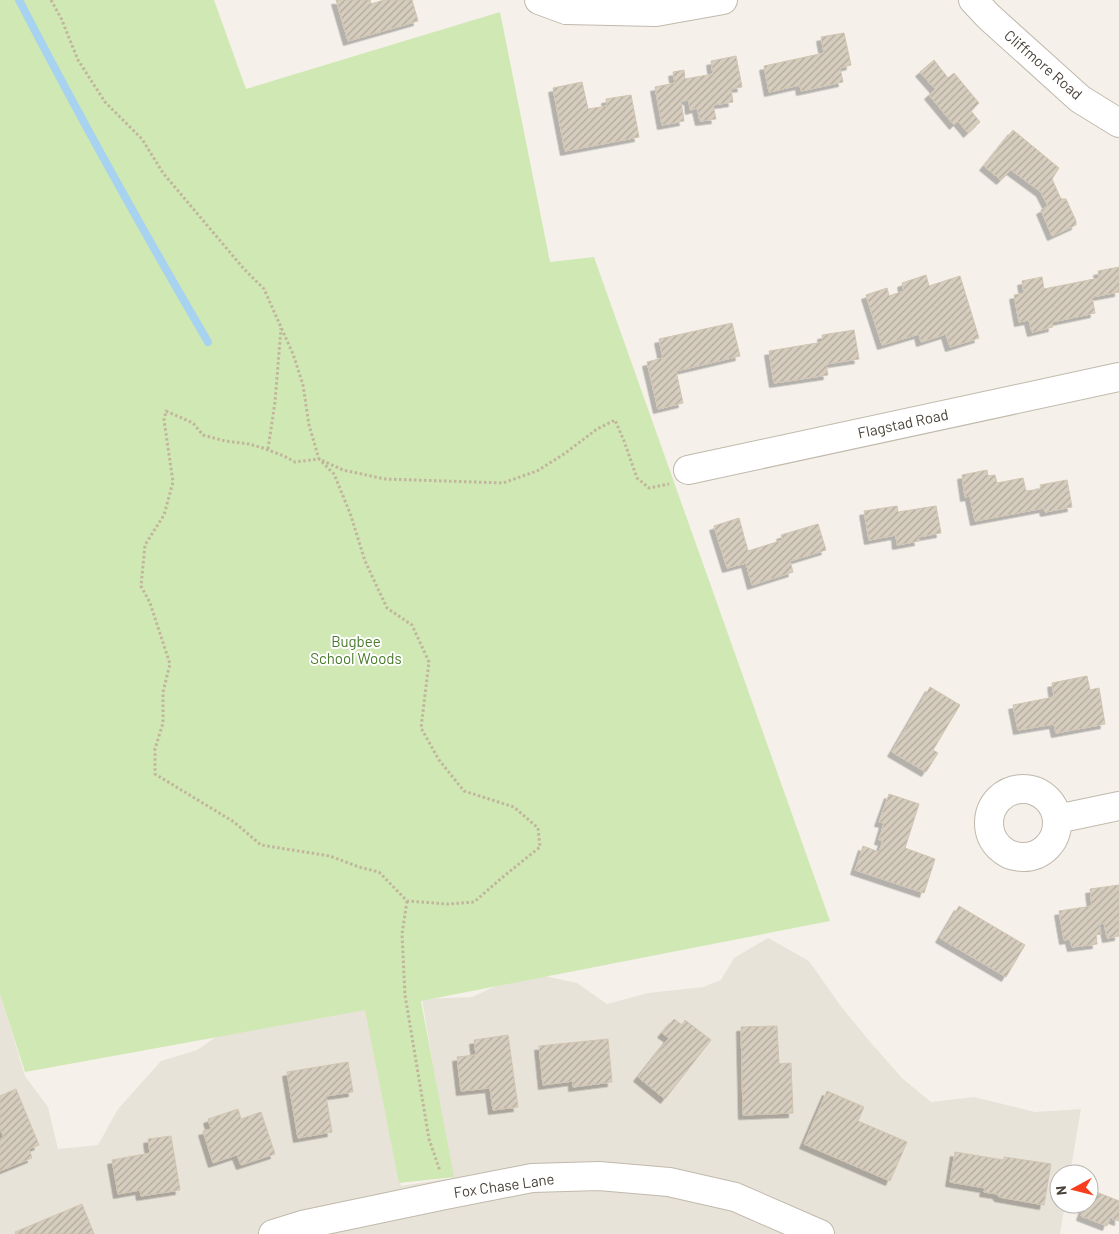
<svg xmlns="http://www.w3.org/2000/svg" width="1119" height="1234" font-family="Barlow,sans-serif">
  <defs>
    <pattern id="building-hatch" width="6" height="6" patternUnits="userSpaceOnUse" patternTransform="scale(1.25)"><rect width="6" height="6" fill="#d6cdbf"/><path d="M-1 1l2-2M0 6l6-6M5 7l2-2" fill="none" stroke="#b0a89c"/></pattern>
    <filter id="shadow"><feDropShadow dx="-4.5" dy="4.5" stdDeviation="0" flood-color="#0004"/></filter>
  </defs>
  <rect width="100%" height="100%" fill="#f5f1ea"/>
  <path fill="#e8e3d8" d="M768,938L809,961L840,1005L871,1043L903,1079L931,1102L974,1097L1035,1112L1081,1109L1070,1174H1059V1204H1065L1060,1234H0V993L25,1076L48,1107L58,1149L98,1145L118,1109L161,1061L197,1050L216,1037L366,1003L401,1186L452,1178L422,999L472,997L526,972L577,983L607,1004L648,993L703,987L721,980L734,958Z"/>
  <path fill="#d0e8b3" d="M0,0H214L246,89L500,12L550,262L594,257L830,921L421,1001L454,1177L399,1183L365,1010L25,1072L0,994Z"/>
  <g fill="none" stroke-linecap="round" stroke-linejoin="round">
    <path stroke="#a7d2f0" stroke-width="8" d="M19,0C79,116 142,229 208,342"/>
  </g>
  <path fill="url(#building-hatch)" stroke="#d1c5b2" filter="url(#shadow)" d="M336,0H370L371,4L384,0H412L418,21L348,41Z
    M844,33L851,65L840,68L843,82L801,91L800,85L769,92L764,66L824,53L821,37Z
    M736,56L742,87L731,89L733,102L713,105L716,119L700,121L697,108L690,110L689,100L681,101L684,121L662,125L655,87L675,83L673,72L684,70L685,79L713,74L711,61Z
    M934,60L948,78L954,73L979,103L971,111L980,122L968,133L958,121L954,125L929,95L935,89L920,72Z
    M582,82L588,109L607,106L606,99L631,95L639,137L565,151L553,88Z
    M1013,130L1059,168L1052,179L1061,199H1066L1076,221V225L1052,236L1041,210L1048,206L1041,192L1011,170L1001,180L984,166Z
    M1119,267V292L1092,297L1095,313L1052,322L1053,327L1032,332L1029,320L1019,322L1014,295L1024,293L1022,281L1042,277L1044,289L1099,278L1098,271Z
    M926,275L929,286L960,276L979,338L950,347L946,334L921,342L919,334L882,345L866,295L887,288L889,296L904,291L902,283Z
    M732,323L740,356L676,371L683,403L658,409L647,362L663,358L659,339Z
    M854,330L859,359L826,364L828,375L774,383L769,351L823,342L822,335Z
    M987,470L988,476L995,475L997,483L1023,478L1026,491L1041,489L1040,485L1067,480L1072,507L1045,512L1044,508L975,521L970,496L965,497L962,475Z
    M897,506L898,512L936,506L941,533L918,537L919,541L897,545L896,535L869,540L864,511Z
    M739,518L748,551L783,540L781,535L818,524L826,550L790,561L793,572L752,585L746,563L727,568L714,526Z
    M1087,676L1090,690L1099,688L1105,724L1056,733L1054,724L1018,730L1013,705L1054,697L1052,683Z
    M930,687L960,705L933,750L938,753L926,772L892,752Z
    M889,794L919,804L905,848L935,859L924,893L855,870L863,846L879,852L883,841L879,840L884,823L879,822Z
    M1119,885V936L1107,938L1104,923L1099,924L1101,934L1096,935L1097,944L1072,947L1070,939L1064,940L1059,911L1092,906L1090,889Z
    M959,906L1025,945L1006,977L940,938Z
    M674,1019L682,1025L685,1020L711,1040L665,1099L638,1077L669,1038L662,1033Z
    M777,1026L779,1064L791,1063L793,1113L743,1115L741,1027Z
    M508,1035L518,1107L493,1110L490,1088L461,1091L457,1057L476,1055L474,1040Z
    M608,1039L612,1082L573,1087V1081L543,1085L539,1046Z
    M348,1062L353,1092L326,1096L332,1132L298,1138L287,1072Z
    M16,1089L39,1145L29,1149L32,1158L0,1171V1139L4,1138L0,1128V1096Z
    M827,1091L864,1107L858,1121L907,1142L890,1181L804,1144Z
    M238,1109L241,1119L261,1112L275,1154L241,1165L237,1155L213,1163L203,1131L211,1129L208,1119Z
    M171,1136L180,1190L141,1196L140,1190L118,1194L112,1160L150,1153L148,1139Z
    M955,1152L1004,1160V1157L1051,1164L1044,1205L999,1197L997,1194L984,1192L985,1188L950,1182Z
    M1091,1190L1119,1201V1221L1110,1218L1107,1226L1081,1216L1085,1204H1089Z
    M82,1204L94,1234H16L15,1232Z"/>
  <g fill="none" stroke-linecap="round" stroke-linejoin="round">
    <defs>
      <path id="minor" d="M539,0L566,10L656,12L723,0
        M973,0L988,16L1080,99L1119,123
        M688,470L1119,377
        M989 823a34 34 0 1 1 68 0a34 34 0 1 1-68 0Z
        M1057,819L1119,806
        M273,1234L302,1225L445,1195L532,1178L599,1176L669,1182L735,1197L820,1234"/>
    </defs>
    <use href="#minor" stroke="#c0b9ac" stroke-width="30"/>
    <path stroke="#c2b59d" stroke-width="3" stroke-dasharray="2.5 2.5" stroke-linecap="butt" d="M51,0L61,18L78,60L105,102L142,139L163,173L244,269L264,289L293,354L303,385L309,425L319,459L343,470L385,479L503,483L537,471L564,454L597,429L615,420L624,441L637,478L649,488L669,484
      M166,411L193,423L203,435L225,441L249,444L263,448L284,456L295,462L319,459L334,474L350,513L365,561L387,608L412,625L429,662L421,728L439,760L464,791L514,807L538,828L540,847L504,876L474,902L448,904L407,901L379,872L359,867L330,856L261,845L234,822L155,774V749L163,723V692L170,664L150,603L141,586L145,545L164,515L173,482L164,420Z
      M268,449L275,402L281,328
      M407,901L402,934L405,995L429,1139L440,1171"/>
    <use href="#minor" stroke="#fff" stroke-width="28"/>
  </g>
  <g text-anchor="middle" stroke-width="4" stroke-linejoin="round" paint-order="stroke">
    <g font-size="15" fill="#484238" stroke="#fff">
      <text transform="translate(1043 65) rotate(41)" y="5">Cliffmore Road</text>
      <text transform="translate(903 424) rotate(-12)" y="5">Flagstad Road</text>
      <text transform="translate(504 1186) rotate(-8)" y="5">Fox Chase Lane</text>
    </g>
    <g font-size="15" fill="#497a2b" stroke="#fff">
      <text x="356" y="647">Bugbee<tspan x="356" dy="17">School Woods</tspan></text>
    </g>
  </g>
  <g transform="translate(1074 1189) rotate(263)"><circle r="24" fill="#ffffff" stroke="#b6b3af"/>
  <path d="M0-4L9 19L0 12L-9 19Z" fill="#f83e1d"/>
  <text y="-8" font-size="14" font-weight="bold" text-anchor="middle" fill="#484238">N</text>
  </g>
</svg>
